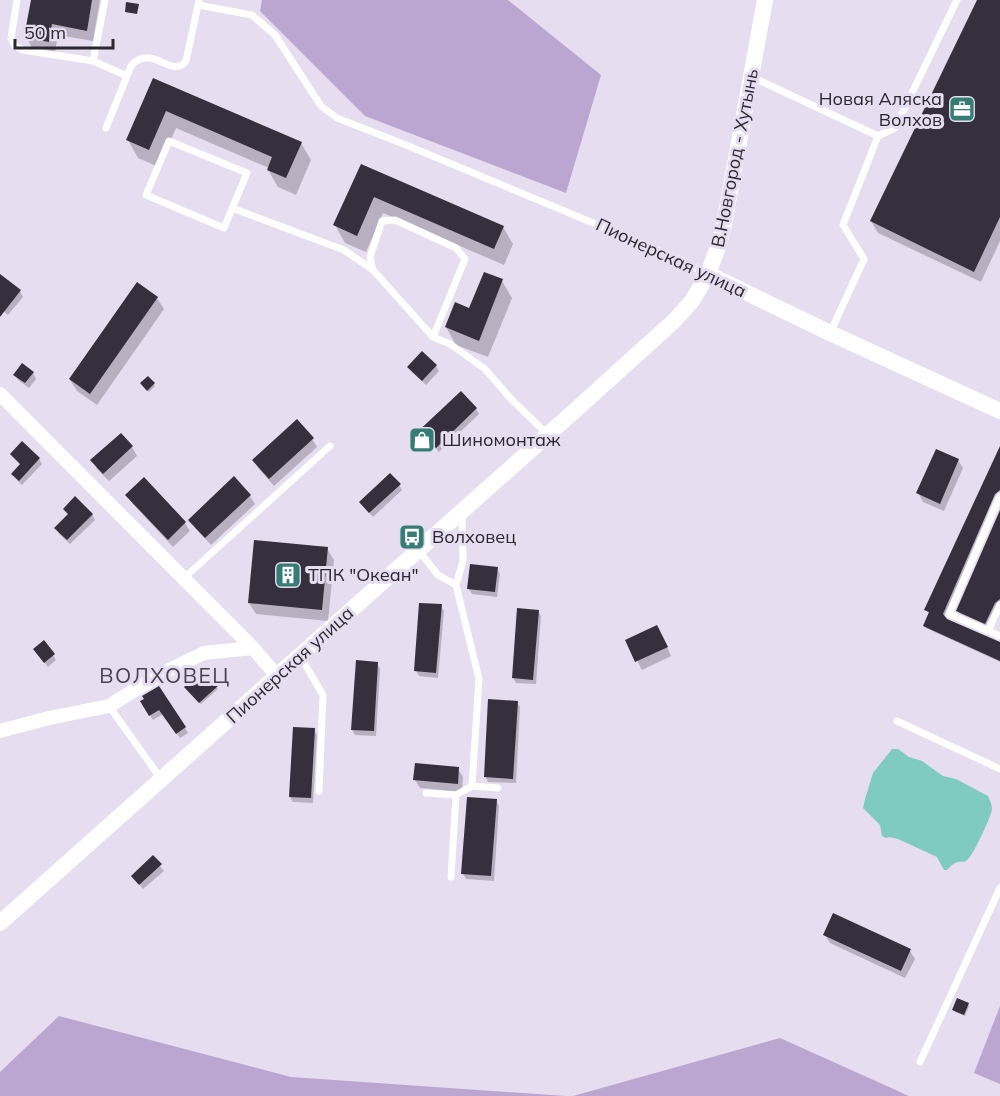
<svg xmlns="http://www.w3.org/2000/svg" width="1000" height="1096" font-family="Mulish,sans-serif">
  <rect width="100%" height="100%" fill="#e6ddf0"/>
  <path fill="#baa6d0" d="M262,0H508L601,75L566,193L365,116L260,11Z
    M1000,1006V1084L974,1073Z
    M59,1016L291,1077L566,1096H0V1072Z
    M780,1038L909,1096H573Z"/>
  <path fill="#7fcbc1" d="M892,749H898L909,757L922,761L943,776L956,779L988,796C990,800 992,805 992,809C992,815 972,858 967,860C964,863 962,861 958,862C953,863 950,867 947,870H944L937,857L898,839L890,837L886,838L882,836L880,825L863,808L865,799L873,773Z"/>
  <path fill="#0003" d="M33,0H100L93,41L58,35L55,52L32,48L26,37Z
    M979,0H1000V241L981,282L878,233L871,221Z
    M154,80L301,143L311,160L296,195L278,187L268,170L269,168L176,128L159,167L138,158L128,140Z
    M362,166L503,227L513,244L504,265L383,213L366,252L345,243L335,225Z
    M3,278L20,291L23,297L8,315L0,308V283Z
    M502,281L512,298L488,357L456,345L446,327L470,310Z
    M157,298L164,309L97,405L77,391L70,380Z
    M436,366L439,371L426,385L412,372L409,367Z
    M33,373L36,379L29,388L18,380L15,375Z
    M148,378L155,386L149,392L143,386Z
    M461,393L476,409L479,414L439,452L433,445L425,452L413,437Z
    M121,435L132,447L137,456L109,481L97,469L92,460Z
    M312,439L317,447L274,486L259,469L254,461Z
    M22,443L39,459L42,464L22,485L16,479L13,474L21,465L12,454Z
    M1000,449V493L995,496L944,617L946,620L1000,643V662L926,628L925,626L930,614L926,610Z
    M958,460L963,468L944,511L923,502L918,493Z
    M234,478L250,496L255,504L211,545L195,528L190,520Z
    M144,479L185,523L190,531L173,547L132,503L127,495Z
    M399,485L402,490L373,517L364,507Z
    M65,509L92,514L95,520L70,544L59,534L56,528L69,516Z
    M1000,514V602L997,603L986,625L959,613L958,611Z
    M327,549L334,560L328,621L256,614L249,603Z
    M497,568L500,574L497,597L472,594L469,589Z
    M441,606L444,611L438,678L419,676L416,671Z
    M538,611L541,616L536,684L516,683L513,678Z
    M662,635L671,656L642,670L627,641Z
    M35,650L53,655L56,660L48,667Z
    M377,663L380,669L376,736L355,735L352,730Z
    M216,687L218,689L201,704L187,690Z
    M146,699L185,728L188,733L180,738L163,714L153,720L142,702Z
    M517,702L520,707L516,783L488,782L485,776Z
    M314,730L317,735L313,803L293,802L290,797Z
    M458,769L463,777L462,792L420,788L415,780Z
    M496,800L499,806L494,881L466,879L463,874Z
    M153,858L164,871L143,889L133,876Z
    M825,935L910,951L915,959L905,978L830,943Z
    M968,1004L969,1006L965,1016L955,1012L954,1010Z"/>
  <path fill="#362f3e" d="M31,0H92L87,31L52,24L49,42L24,37Z
    M977,0H1000V217L974,272L870,221Z
    M126,2L139,4L137,14L125,12Z
    M153,78L302,142L286,178L267,170L272,157L166,111L149,150L126,140Z
    M361,164L504,226L494,249L374,197L357,236L333,225Z
    M484,272L503,279L479,341L445,327L455,302L469,308Z
    M0,274L21,290L0,317Z
    M137,282L158,297L90,394L69,379Z
    M422,351L437,365L422,381L407,367Z
    M22,363L34,372L25,383L13,375Z
    M148,376L155,383L147,391L140,383Z
    M461,391L477,408L436,448L429,441L422,448L412,437Z
    M297,419L314,438L269,479L252,460Z
    M121,433L133,446L103,474L90,460Z
    M22,441L40,458L19,481L11,474L20,464L10,454Z
    M1000,446V490L995,494L943,614L947,619L1000,642V661L923,626L929,612L924,610Z
    M936,449L959,459L940,504L916,493Z
    M390,473L401,484L369,513L359,502Z
    M234,476L251,495L205,538L188,520Z
    M144,477L186,522L168,540L125,495Z
    M75,496L93,514L67,540L54,528L68,514L63,509Z
    M1000,510V599L995,603L985,624L956,611Z
    M254,540L328,547L322,610L248,603Z
    M470,564L498,567L495,592L467,589Z
    M419,603L442,604L436,673L414,671Z
    M517,608L539,610L533,680L512,678Z
    M657,625L668,647L635,662L625,640Z
    M44,640L55,654L44,663L33,649Z
    M356,660L378,662L374,731L351,730Z
    M203,670L218,686L199,703L184,687Z
    M159,686L186,727L176,734L159,710L149,716L140,701L144,699L142,696Z
    M488,699L518,701L513,779L484,777Z
    M293,727L315,728L311,798L289,797Z
    M415,763L459,767L458,784L413,780Z
    M467,797L497,799L491,876L461,874Z
    M153,855L162,864L139,885L131,876Z
    M833,913L911,949L901,971L823,935Z
    M957,998L969,1003L964,1015L952,1010Z"/>
  <g fill="none" stroke-linecap="round" stroke-linejoin="round">
    <path stroke="#fff" stroke-width="7" d="M17,0L11,38L15,46L23,50L93,61L127,76
      M199,0L198,5L252,15L275,35L321,106L337,118L406,145L682,260L700,271L708,274
      M93,61L105,0
      M752,77L878,136L895,128L957,0
      M106,128L131,66C152,42 171,80 186,61L198,5
      M169,141L247,173L224,228L146,195Z
      M232,208L344,250L373,270L433,337L450,344L485,369L511,399L542,429L548,433
      M373,270L370,257L382,221L395,220L456,248L465,259L433,337
      M830,333L864,259L843,225L878,136
      M1000,496L949,614L1000,636
      M419,551L438,575L456,585L463,561L462,514
      M184,578L330,446
      M988,631L1000,605
      M300,656L323,695L319,791
      M109,706L161,779
      M897,721L1000,769
      M472,786L498,788
      M426,793L456,795
      M451,877L456,795L472,786L479,679L456,585
      M920,1062L1000,888"/>
    <path stroke="#fff" stroke-width="14" d="M0,394L253,648L277,676
      M0,731L49,718L109,706L159,675L204,653L253,648"/>
    <path stroke="#fff" stroke-width="16" d="M708,274L830,333L1000,411
      M0,923L580,406L675,320L692,301L708,274L718,247L724,224L765,0"/>
  </g>
  <defs>
    <symbol id="office-square" viewBox="-11 -11 22 22"><rect x="-9" y="-9" width="18" height="18" rx="4" fill="#357c74" stroke="#e6ddf0"/><path d="M-6-3h4V-5.5h4V-3h4V5H-6ZM-1-4.5V-3h2v-1.5ZM-6 0V1H6V0Z" fill="#fff"/></symbol>
    <symbol id="shop-square" viewBox="-11 -11 22 22"><rect x="-9" y="-9" width="18" height="18" rx="4" fill="#357c74" stroke="#e6ddf0"/><path d="M-5-2.5h2.3a2.7 3.5 0 0 1 5.4 0H5L5.5 6h-11ZM-1.5-2.5h3a1.5 2.3 0 0 0-3 0Z" fill="#fff"/></symbol>
    <symbol id="bus-square" viewBox="-11 -11 22 22"><rect x="-9" y="-9" width="18" height="18" rx="4" fill="#357c74" stroke="#e6ddf0"/><path d="M-5-6H5V4H4V6H2V4H-2V6H-4V4H-5ZM-3.5-4V0h7V-4ZM-3.5 1.2v1.5H-2V1.2ZM2 1.2v1.5H3.5V1.2Z" fill="#fff"/></symbol>
    <symbol id="building-square" viewBox="-11 -11 22 22"><rect x="-9" y="-9" width="18" height="18" rx="4" fill="#357c74" stroke="#e6ddf0"/><path d="M-4-6H4V6H1V3H-1V6H-4ZM-2.5-4.3h1.7v1.8h-1.7ZM.8-4.3h1.7v1.8H.8ZM-2.5-1h1.7V.8h-1.7ZM.8-1h1.7V.8H.8Z" fill="#fff"/></symbol>
  </defs>
  <g fill-rule="evenodd">
    <use href="#office-square" x="947" y="94" width="30" height="30"/>
    <use href="#shop-square" x="407" y="425" width="30" height="30"/>
    <use href="#bus-square" x="397" y="522" width="30" height="30"/>
    <use href="#building-square" x="273" y="560" width="30" height="30"/>
  </g>
  <g text-anchor="middle" stroke-width="6" stroke-linejoin="round" paint-order="stroke">
    <g font-size="18" fill="#2a272e" stroke="#e6ddf0" text-anchor="start">
      <text x="942" y="105" text-anchor="end">Новая Аляска<tspan x="942" dy="21">Волхов</tspan></text>
      <text x="442" y="446">Шиномонтаж</text>
      <text x="432" y="543">Волховец</text>
      <text x="308" y="581">ТПК "Океан"</text>
    </g>
    <g font-size="18" fill="#2a272e" stroke="#e6ddf0">
      <text transform="translate(735 158) rotate(-79)" y="6">В.Новгород - Хутынь</text>
      <text transform="translate(671 258) rotate(25)" y="6">Пионерская улица</text>
      <text transform="translate(290 665) rotate(-42)" y="6">Пионерская улица</text>
    </g>
    <g font-size="21" letter-spacing="1.5" fill="#484151" stroke="#e6ddf0">
      <text x="165" y="683">ВОЛХОВЕЦ</text>
    </g>
  </g>
  <path d="M15 39v9h98v-9" fill="none" stroke="#2a272e" stroke-width="3"/>
  <text x="24" y="39" font-size="18" fill="#2a272e" stroke="#e6ddf0" stroke-width="4.5" paint-order="stroke">50 m</text>
</svg>
